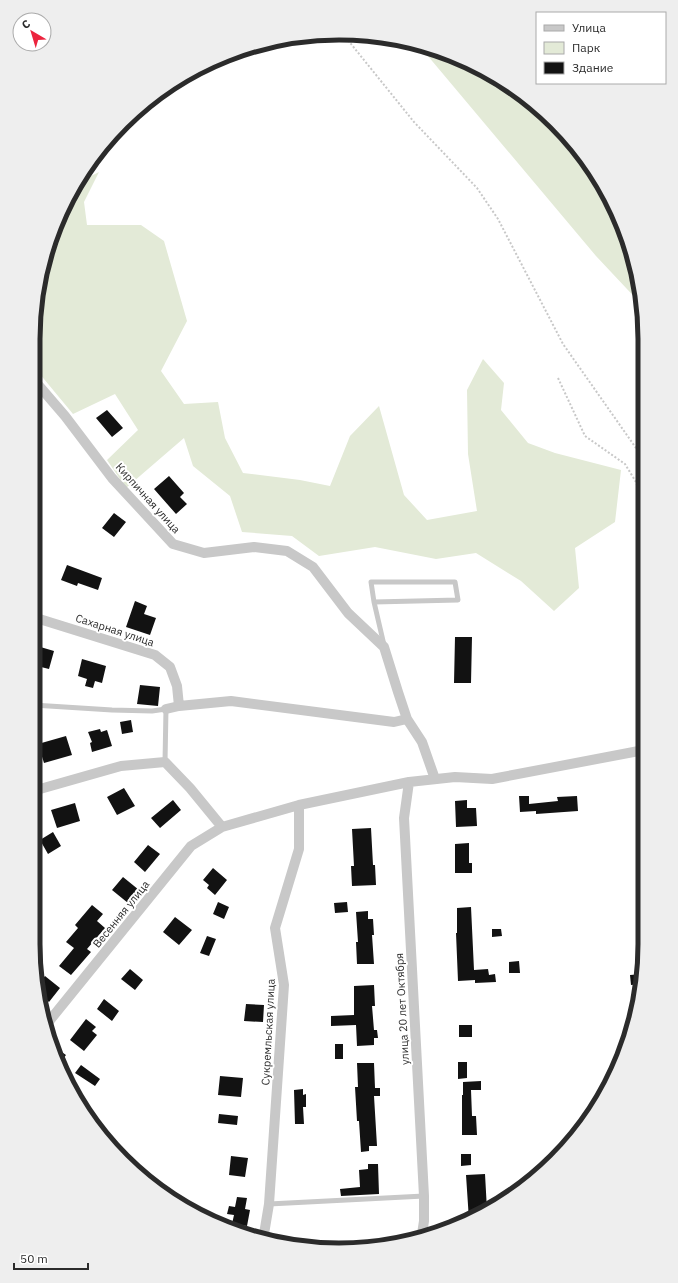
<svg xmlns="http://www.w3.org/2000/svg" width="678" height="1283" font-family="'IBM Plex Sans',sans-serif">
  <rect width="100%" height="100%" fill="#fff"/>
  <path fill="#e3ead7" d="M417,43L475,65L516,92L582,166L600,198L622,222L642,299V305L596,256Z
    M99,172L84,202L87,225H141L164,241L187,321L161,371L184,404L218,402L225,438L243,473L300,480L330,486L350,436L379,406L404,495L427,520L477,511L468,454L467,390L483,359L504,383L501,410L528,443L555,453L621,470L615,522L575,548L579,588L554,611L521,581L476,553L436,559L375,547L319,556L292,536L242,532L230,496L193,466L184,438L126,488L107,460L138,430L115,394L73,414L34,367V319L42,270L50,264L46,253L65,203L77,183Z"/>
  <path fill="#121212" d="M107,410L123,428L112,437L96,418Z
    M169,476L184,493L180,497L187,504L176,514L154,489Z
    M114,513L126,522L114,537L102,528Z
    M67,565L102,578L98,590L78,583L77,586L61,580Z
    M135,601L147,606L144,614L156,618L150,635L126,627Z
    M455,637H472L471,683H454Z
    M37,646L54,651L49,669L33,665Z
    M82,659L106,666L102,683L95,681L93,688L85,686L87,679L78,676Z
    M140,685L160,687L158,706L137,704Z
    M131,720L133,732L122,734L120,722Z
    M100,729L101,732L107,730L112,746L92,752L90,743L92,742L88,732Z
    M66,736L72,755L44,763L38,744Z
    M124,788L135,806L117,815L107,797Z
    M519,796H529V804L558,801L557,797L577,796L578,811L536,814V811L520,812Z
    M173,800L181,810L160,828L151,818Z
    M467,800V808H476L477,826L456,827L455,801Z
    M75,803L80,821L57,828L51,810Z
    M371,828L373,865H375L376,885L352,886L351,866H354L352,829Z
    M53,832L61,846L48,854L40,840Z
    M469,843V863H472V873H455V844Z
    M148,845L160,854L145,872L134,862Z
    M213,868L227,880L215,895L207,888L209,885L203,880Z
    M123,877L139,890L128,903L112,890Z
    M218,902L229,907L224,919L213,914Z
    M347,902L348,912L335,913L334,903Z
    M92,905L103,914L97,921L105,928L87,949L91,952L71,975L59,966L74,948L66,942L78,928L75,925Z
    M471,907L474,970L488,969L489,975L495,974L496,982L475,983V980L458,981L456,933H457V908Z
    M368,911V919H373L374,935H372L374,964H357L356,942H358L356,912Z
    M175,917L192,930L179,945L163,932Z
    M492,929H501L502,936L492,937Z
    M207,936L216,939L209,956L200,953Z
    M519,961L520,973H509V962Z
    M130,969L143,980L135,990L121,979Z
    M643,974L641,984L631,985L630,975Z
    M45,976L60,988L49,1002L41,995L39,983Z
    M374,985L375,1006H372L374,1030H377L378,1038H374V1045L357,1046L356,1025L331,1026V1016L354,1015V986Z
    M104,999L119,1011L112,1021L97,1009Z
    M246,1004L264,1005L263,1022L244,1021Z
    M86,1019L96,1027L92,1031L97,1035L84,1051L70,1040Z
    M459,1025H472V1037H459Z
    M50,1044L66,1055L60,1063L57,1058Z
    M335,1044H343V1059H335Z
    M458,1062H467V1078L458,1079Z
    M357,1063H374L375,1088H380V1096H374L377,1146H369V1151L361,1152L359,1121H357L355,1087H358Z
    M81,1065L100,1079L95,1086L75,1073Z
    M220,1076L243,1078L241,1097L218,1095Z
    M481,1081V1090H471L472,1116H476L477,1135H462V1095H463V1082Z
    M303,1089V1095L306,1094V1107H303L304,1124H295L294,1090Z
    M219,1114L238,1116L237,1125L218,1123Z
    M461,1154H471V1165L461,1166Z
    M231,1156L248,1158L245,1177L229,1175Z
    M368,1164H378L379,1194L341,1196L340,1189L360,1187L359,1170L368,1169Z
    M485,1174L487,1210L474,1219L469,1220L466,1175Z
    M237,1197L247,1198L245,1209L250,1210L247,1226L232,1224L234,1215L227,1214L229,1206L235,1207Z"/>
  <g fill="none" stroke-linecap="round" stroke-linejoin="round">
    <path stroke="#c8c8c8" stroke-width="2" stroke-dasharray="2 2" stroke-linecap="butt" d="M343,34L414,122L477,188L498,219L563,344L643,458
      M558,378L585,436L625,464L636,482L643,506"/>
    <path stroke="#c8c8c8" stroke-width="5" d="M374,602L458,600L455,582H371L374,602L384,645
      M33,705L112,710L152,711L166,709L165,762
      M269,1204L424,1196"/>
    <path stroke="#c8c8c8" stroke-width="10" d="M34,380L65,416L112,478L173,544L204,553L254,547L287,551L313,567L348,613L384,647L398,692L407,719
      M33,617L155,655L170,667L177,686L179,706
      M166,709L179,706L231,701L394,722L407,719L422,742L435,779
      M409,782L404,818L424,1196V1221L422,1234
      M33,791L121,766L165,762L190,788L222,827
      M46,1025L191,846L222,827L299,805L409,782L455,777L492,779L644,750
      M263,1240L269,1204L284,985L275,928L299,849V805"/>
  </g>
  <g text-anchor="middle" stroke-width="4" stroke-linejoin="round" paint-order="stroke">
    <g font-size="11" fill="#2b2b2b" stroke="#fff">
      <text transform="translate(148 498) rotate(48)" y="4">Кирпичная улица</text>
      <text transform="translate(115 630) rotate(18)" y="4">Сахарная улица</text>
      <text transform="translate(121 914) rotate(-51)" y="4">Весенняя улица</text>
      <text transform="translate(402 1009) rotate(-93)" y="4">улица 20 лет Октября</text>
      <text transform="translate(268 1032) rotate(-87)" y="4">Сукремльская улица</text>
    </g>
  </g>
  <path d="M0 0H678V1283H0ZM339 40H339A299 299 0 0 1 638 339V944A299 299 0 0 1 339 1243H339A299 299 0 0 1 40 944V339A299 299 0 0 1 339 40Z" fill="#eee" fill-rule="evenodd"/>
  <path fill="none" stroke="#2b2b2b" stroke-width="5" d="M339 40H339A299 299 0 0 1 638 339V944A299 299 0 0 1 339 1243H339A299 299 0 0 1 40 944V339A299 299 0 0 1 339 40Z"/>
  <rect x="536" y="12" width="130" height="72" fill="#ffffff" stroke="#aaaaaa"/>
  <rect x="544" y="25" width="20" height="6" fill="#c8c8c8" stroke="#aaaaaa"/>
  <text x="572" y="32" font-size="12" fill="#2b2b2b">Улица</text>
  <rect x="544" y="42" width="20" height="12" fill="#e3ead7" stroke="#aaaaaa"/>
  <text x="572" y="52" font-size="12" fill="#2b2b2b">Парк</text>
  <rect x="544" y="62" width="20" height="12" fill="#121212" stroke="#aaaaaa"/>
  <text x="572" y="72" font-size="12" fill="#2b2b2b">Здание</text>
  <g transform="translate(32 32) rotate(322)"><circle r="19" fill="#ffffff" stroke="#aaaaaa"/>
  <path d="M0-3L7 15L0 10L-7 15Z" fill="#ec243e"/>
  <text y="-6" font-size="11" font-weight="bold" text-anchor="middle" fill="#2b2b2b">С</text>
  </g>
  <path d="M14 1263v6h74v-6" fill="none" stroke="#2b2b2b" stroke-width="2"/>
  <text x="20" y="1263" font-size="12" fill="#2b2b2b" stroke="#ffffff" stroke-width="3" paint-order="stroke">50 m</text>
</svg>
